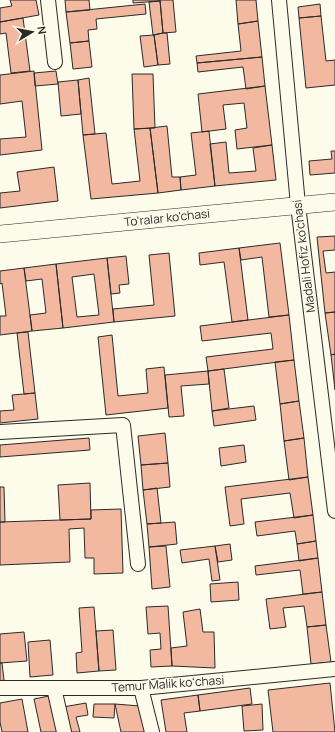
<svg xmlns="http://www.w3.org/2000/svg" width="335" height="732" font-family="Manrope,sans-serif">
  <rect width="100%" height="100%" fill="#fdfbea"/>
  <path fill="#f2b8a0" stroke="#2b2b2b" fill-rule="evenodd" d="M10,0H36L39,15L0,22V8L12,6Z
    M65,0H89L90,10L66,12Z
    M133,0H160V1L133,3Z
    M160,0H173L176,32L163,33Z
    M236,0H256L258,21L238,24Z
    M160,1L163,33L153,35L149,2Z
    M145,4L146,14L96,19L97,29L88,30L89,41L70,43L66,12Z
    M320,4L321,16L299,18L298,7Z
    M321,16L326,61L335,60V85L306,88L299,18Z
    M23,18L30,71L11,73L6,33L0,34V22Z
    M258,21L262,57L197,63L196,56L241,51L238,24Z
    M163,33H167L170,64L158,65L154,35Z
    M154,35L158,65L144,67L140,36Z
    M89,41L92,67L73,69L70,43Z
    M262,57L265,86L246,89L243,67L198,72L197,63Z
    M34,71L42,150L0,155V139L26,137L22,101L0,104V75Z
    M56,71L58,84L35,86L34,73Z
    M132,74H153L155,128L134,129Z
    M89,78L95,134L83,135L78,80Z
    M78,80L81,114L61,116L58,82Z
    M265,86L272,145L237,149L235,130L247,128L244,103L223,105L226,129L202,132L198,94Z
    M167,126L172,177H180L181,190L158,193L150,128Z
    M150,128L158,193L91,199L83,135L106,133L112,184L140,181L134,129Z
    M209,131L215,186L181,190L180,177L196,175L191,133Z
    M226,142L229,173L256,171L253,148L272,145L276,180L215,186L210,144Z
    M331,151H335V173L310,175L309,161L332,159Z
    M54,167L58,201L0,208V193L20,191L17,172Z
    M335,236V250L323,251L326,273L335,272V312L325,313L317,237Z
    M280,243L289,315L269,317L262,257L241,260L239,248Z
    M239,248L248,320L232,322L224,262L200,265L199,253Z
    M169,253L175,316L114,322L113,309L154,305L149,255Z
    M126,256L129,284L119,285L120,293L111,294L107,258Z
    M107,258L114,322L63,328L56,264ZM94,274L99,315L77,317L72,277Z
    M56,264L63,328L32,331L30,315L46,313L42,279L26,281L24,268Z
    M24,268L32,331L0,335V316H6L2,283L0,284V271Z
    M335,312V354L331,355L325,313Z
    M289,315L294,360L208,371L206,357L273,349L271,333L202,341L200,326Z
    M28,332L35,393L24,394L17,333Z
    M112,335L118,396L148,393L146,369L164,367L168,408L106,415L98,337Z
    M335,354V390L331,355Z
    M294,360L299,401L280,404L275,362Z
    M224,369L229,408L212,411L208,371Z
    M208,371L209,384L181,386L184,416L169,417L165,375Z
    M35,393L38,419L0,423V411L14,410L12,395Z
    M299,401L304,438L284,441L280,404Z
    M254,406L256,420L214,426L212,411Z
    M165,433L168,463L141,465L138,436Z
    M89,438L90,450L0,457V445Z
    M304,438L308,477L289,480L284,441Z
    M244,445L246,462L221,466L219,448Z
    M168,463L170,487L143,490L141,465Z
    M308,477L313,515L294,518L290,493L241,499L244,524L230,526L225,487Z
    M90,483L91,519L60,520L58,485Z
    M0,487H4L5,522H0Z
    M157,488L161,523L147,524L143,490Z
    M121,509L123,573L94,574V558H85L84,528L69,529L70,562L0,565V522L91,519V510Z
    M313,515L316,541L297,544L295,531L257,536L255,522Z
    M175,522L177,544L149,547L147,524Z
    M316,541L318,558L299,561L297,544Z
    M230,544L232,560L218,562L215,546Z
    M166,546L170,587L152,589L149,547Z
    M215,546L220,580L212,581L209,559L182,563L180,550Z
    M318,558L322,592L303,594L300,570L256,575L255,566Z
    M238,582L239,600L211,602L210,584Z
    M322,592L326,625L307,627L304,606L283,608L286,627L270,629L266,599Z
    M168,606L172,666L151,667L150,650L161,649L160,633L148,634L146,607Z
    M94,607L99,671L77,673L76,653L82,652L79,608Z
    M200,609L203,632H214L215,668L172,666L171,648L187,646L183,612Z
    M326,625L331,662L311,664L307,627Z
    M113,630L116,670L99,671L96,631Z
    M24,632L27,661L0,663V634Z
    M50,640L53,675L30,677L28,642Z
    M0,663H2L4,680L0,681Z
    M330,683L335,732H273L268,690Z
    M250,688L252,704L200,711L198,695Z
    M198,695L200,711L184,713L187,732H166L161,700Z
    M49,696L57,732H41L34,699Z
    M22,699L28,732H2L0,722V703Z
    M86,703L88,715L76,717L80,732H68L63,707Z
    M94,704H115L114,718L93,717Z
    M115,704L140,706L146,732H121Z
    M262,704L263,730L244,731L242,706Z"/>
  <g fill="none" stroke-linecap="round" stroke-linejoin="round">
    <defs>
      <path id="minor" d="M48,0L55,62
        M279,0L298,205L335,511
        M0,432L123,425L138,564
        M0,688H141L335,669
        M54,688L64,732
        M141,688L152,732"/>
      <path id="tertiary" d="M0,234L335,202"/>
    </defs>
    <use href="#minor" stroke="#2b2b2b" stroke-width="16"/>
    <use href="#tertiary" stroke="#2b2b2b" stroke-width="18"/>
    <use href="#minor" stroke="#fdfbea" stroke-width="14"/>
    <use href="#tertiary" stroke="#fdfbea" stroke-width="17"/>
  </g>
  <g text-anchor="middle" stroke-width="3" stroke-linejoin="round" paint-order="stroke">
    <g font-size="12" fill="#2b2b2b" stroke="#fdfbea">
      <text transform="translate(167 218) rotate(-6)" y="4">To'ralar ko'chasi</text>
      <text transform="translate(304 256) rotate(-97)" y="4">Madali Hofiz ko'chasi</text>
      <text transform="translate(168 684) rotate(-4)" y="4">Temur Malik koʻchasi</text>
    </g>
  </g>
  <g transform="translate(32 32) rotate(80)" stroke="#fdfbea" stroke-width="3" paint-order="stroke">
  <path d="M0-3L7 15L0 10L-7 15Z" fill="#2b2b2b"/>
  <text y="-6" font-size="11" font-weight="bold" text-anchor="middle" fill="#2b2b2b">N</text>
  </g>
</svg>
